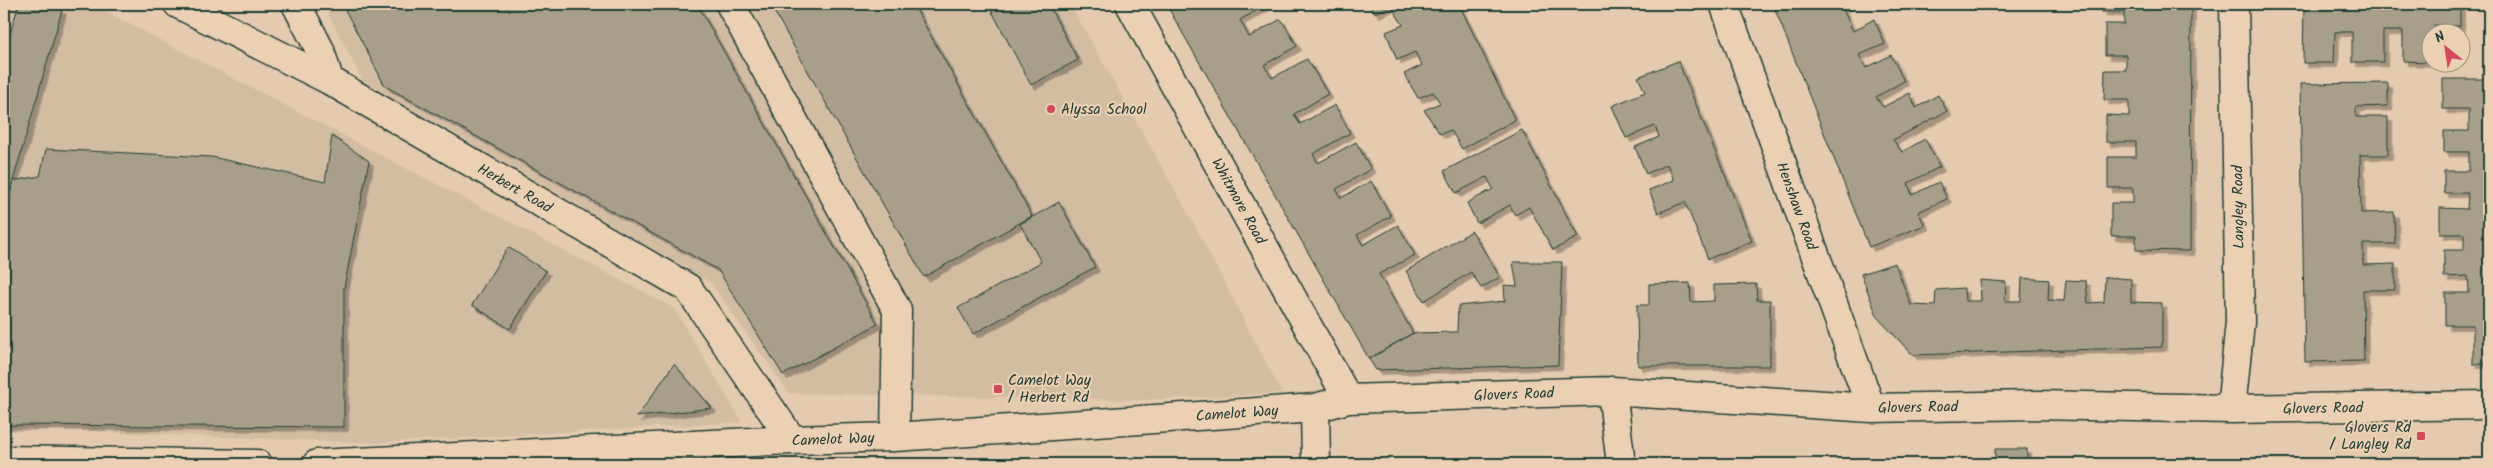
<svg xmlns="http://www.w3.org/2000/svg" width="2493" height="468" font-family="Kalam,sans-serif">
  <defs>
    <filter id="shadow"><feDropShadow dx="4.5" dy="4.5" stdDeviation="0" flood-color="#0004"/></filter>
  </defs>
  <rect width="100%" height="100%" fill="#e4caae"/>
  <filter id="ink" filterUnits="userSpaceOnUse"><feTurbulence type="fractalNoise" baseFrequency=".02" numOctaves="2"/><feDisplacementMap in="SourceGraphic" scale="10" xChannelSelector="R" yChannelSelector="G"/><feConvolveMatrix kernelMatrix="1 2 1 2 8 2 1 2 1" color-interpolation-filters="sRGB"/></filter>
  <g filter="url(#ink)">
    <path fill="#d2bda3" d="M4,4H91L674,308L742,422L376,443L4,428Z
      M323,4H1070L1189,215L1282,393L1144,400L789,393L711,283L363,81Z"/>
    <path fill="#a79f89" stroke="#1f3d34" filter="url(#shadow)" d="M19,4H42L62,10L13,181L4,221V53Z
      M342,4H697L878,324L783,375L718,270L385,86Z
      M770,4H913L1032,216L924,277Z
      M988,4H1048L1078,60L1031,85Z
      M1166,4H1268L1240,20L1249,37L1281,19L1297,46L1264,65L1272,78L1307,59L1328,94L1294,114L1300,124L1335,105L1350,133L1313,154L1318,163L1356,142L1371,169L1336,189L1341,198L1371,181L1391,216L1357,235L1363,245L1398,225L1415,255L1379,274L1413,333L1369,359Z
      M1369,4H1459L1515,120L1462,149L1451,130L1440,134L1424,110L1440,103L1433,92L1418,98L1404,74L1422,65L1415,52L1397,60L1386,32L1403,25L1391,6L1375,13Z
      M1773,4H1849L1842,7L1853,31L1874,19L1885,44L1859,55L1866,68L1891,55L1904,81L1876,97L1883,107L1910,93L1916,108L1938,95L1947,111L1893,140L1902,152L1925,139L1940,167L1908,183L1912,195L1939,182L1947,199L1918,212L1925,225L1869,247Z
      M2102,4H2191L2190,251L2136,250V236H2111V203H2133V188H2108V157H2136V142H2106V115L2129,116V100H2104L2105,70H2126V55H2105V24H2124V12H2102Z
      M2304,4H2460V26L2434,25V32H2430V62L2403,61V31H2383V62H2352V32H2335L2334,63H2303Z
      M1678,61L1752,241L1708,259L1685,202L1658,213L1649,190L1674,180L1667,164L1646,174L1635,147L1659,137L1655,126L1626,138L1612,106L1645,92L1638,77Z
      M2443,79H2489V364H2473V325H2445V293H2469L2468,276L2444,277V250H2464V234H2440V208L2467,209L2468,193H2444V171H2469V152H2444V131H2469V109H2443Z
      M2388,83V106L2356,107V117H2388V155H2360L2361,213L2394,212L2395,244H2363V265L2395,264V290H2363L2364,361L2305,362L2300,84Z
      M1522,130L1578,237L1553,250L1529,207L1515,215L1510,205L1477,223L1467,203L1493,189L1487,177L1456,193L1444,171Z
      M332,136L369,161L344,288V427L4,425V221L13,181L40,176L46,149L212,157L325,182Z
      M1059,202L1095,267L973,334L958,308L1041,262L1020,224Z
      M1472,231L1500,277L1481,288L1471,272L1424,301L1406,271Z
      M508,247L546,271L510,329L472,305Z
      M1513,262H1562L1558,365L1376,370L1369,359L1413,333L1457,332L1458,306L1505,301L1504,285L1517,286Z
      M1895,263L1911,305L1935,306L1936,290L1964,288L1965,301H1981L1980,280L2006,282L2005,301H2021L2022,278L2049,280L2048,300L2064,301L2066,280L2086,281L2088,303L2104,302L2105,277L2131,279V302L2162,303V347L1913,355L1878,318L1861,274Z
      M1690,283L1691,302L1714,301V285L1756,284L1757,300H1770V366H1638L1637,305H1649V284Z
      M674,364L712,408L637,417Z
      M1995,449H2027V464H1995Z"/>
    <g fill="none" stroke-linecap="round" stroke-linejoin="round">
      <defs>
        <path id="minor" d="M178,4L329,80L688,288L792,440
          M296,4L320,50L329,80
          M730,4L897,310L895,437
          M1130,4L1348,399
          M1724,4L1871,408
          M1612,391L1621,464
          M1315,408L1316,464
          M2231,409L2240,322L2234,4
          M4,460L257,464
          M317,464L792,440L895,437L1315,408L1348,399L1612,391L1871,408L2037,405L2231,409L2489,405"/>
      </defs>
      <use href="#minor" stroke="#1f3d34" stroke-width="31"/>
      <use href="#minor" stroke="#ecd0b3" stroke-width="28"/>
    </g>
  </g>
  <g fill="#d1495b" stroke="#ecd0b3" stroke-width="2">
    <circle cx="1051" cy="109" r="5"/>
    <rect x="993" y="384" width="10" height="10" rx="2.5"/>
    <rect x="2416" y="431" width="10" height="10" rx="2.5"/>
  </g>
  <g text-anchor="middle" stroke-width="4" stroke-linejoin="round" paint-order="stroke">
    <g font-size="15" fill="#1f3d34" stroke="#ecd0b3" text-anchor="start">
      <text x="1061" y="114">Alyssa School</text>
      <text x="1008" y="385">Camelot Way<tspan x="1008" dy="17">/ Herbert Rd</tspan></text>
      <text x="2411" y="432" text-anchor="end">Glovers Rd<tspan x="2411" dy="17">/ Langley Rd</tspan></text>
    </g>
    <g font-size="15" fill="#1f3d34" stroke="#ecd0b3">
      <text transform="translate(515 188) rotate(30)" y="5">Herbert Road</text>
      <text transform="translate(1239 201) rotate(61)" y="5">Whitmore Road</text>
      <text transform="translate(1797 206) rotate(70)" y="5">Henshaw Road</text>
      <text transform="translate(2238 207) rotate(-91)" y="5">Langley Road</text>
      <text transform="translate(1514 394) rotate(-2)" y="5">Glovers Road</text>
      <text transform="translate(1918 407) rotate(-1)" y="5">Glovers Road</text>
      <text transform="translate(2323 408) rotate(-1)" y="5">Glovers Road</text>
      <text transform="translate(1237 413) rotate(-4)" y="5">Camelot Way</text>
      <text transform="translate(833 439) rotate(-2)" y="5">Camelot Way</text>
    </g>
  </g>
  <rect width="2493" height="468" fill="none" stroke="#ecd0b3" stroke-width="20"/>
  <rect x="10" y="10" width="2473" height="448" fill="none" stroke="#1f3d34" stroke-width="2" filter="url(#ink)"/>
  <g transform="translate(2446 48) rotate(330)"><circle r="24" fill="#ecd0b3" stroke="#9a9580"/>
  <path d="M0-4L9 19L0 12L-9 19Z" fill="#d1495b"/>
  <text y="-8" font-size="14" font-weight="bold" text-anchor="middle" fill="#1f3d34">N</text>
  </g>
</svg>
